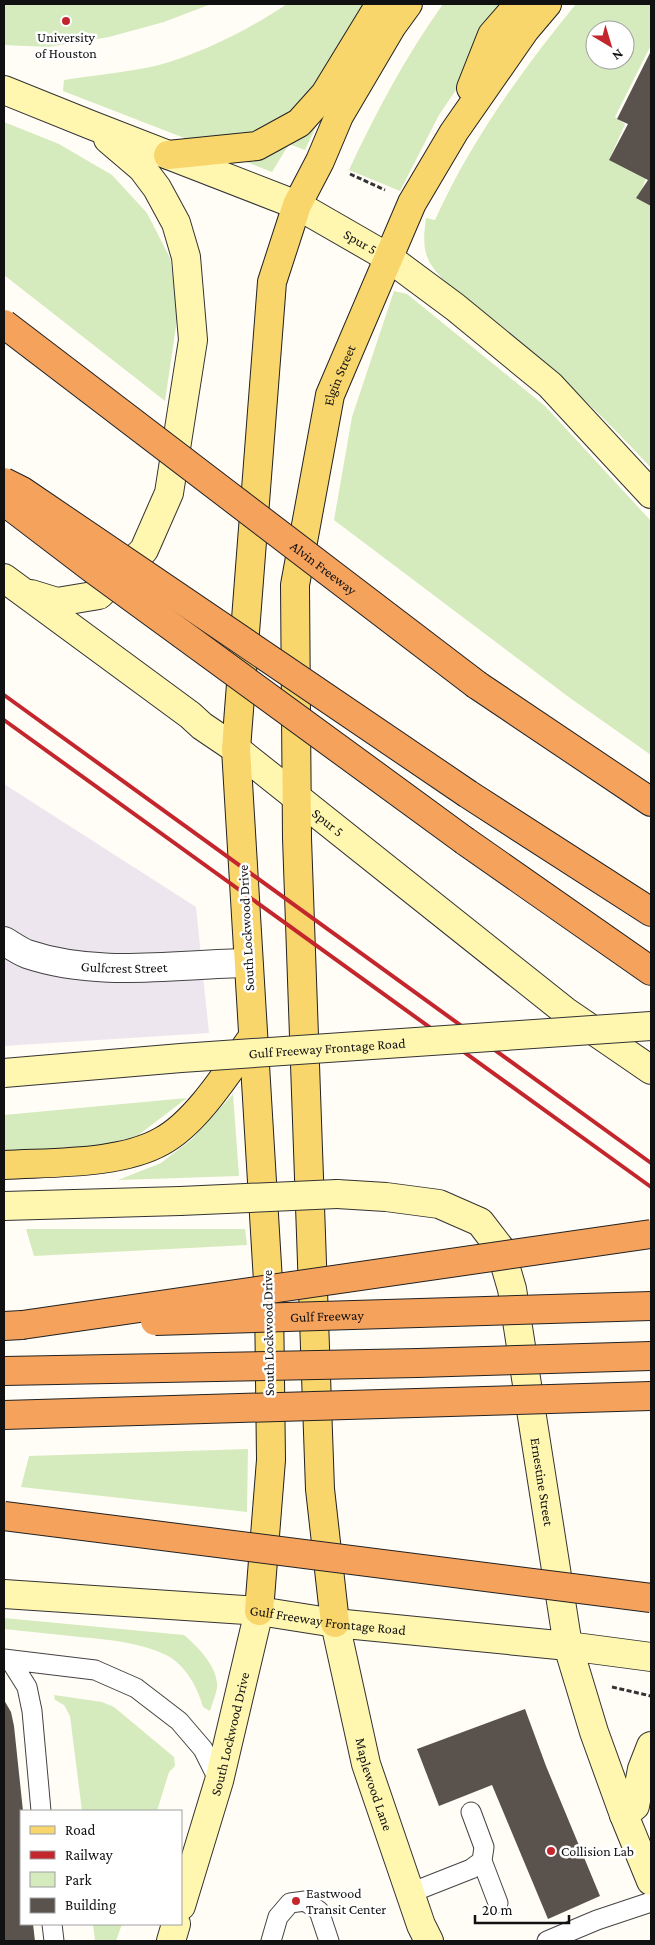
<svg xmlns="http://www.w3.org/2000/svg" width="655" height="1945" font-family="'Crimson Pro',serif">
  <rect width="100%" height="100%" fill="#fffdf5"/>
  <path fill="#eee6ef" d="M4,784L196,907L209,1033L4,1046Z"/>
  <path fill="#d5ebbd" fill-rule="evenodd" d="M4,4H211L164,22L109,37L48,47L4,45Z
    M287,4H381L335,86L305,150L289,144L272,172L63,91L64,80C94,75 131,72 159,65C202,53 250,29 287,4Z
    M443,4H518L487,44L439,115L400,191L349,170C376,112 406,56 443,4Z
    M576,4H651V45L615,117L625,124L610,158L646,178L639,198L651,203V468C609,422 564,379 517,338C491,315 448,292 430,263C422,249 424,233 426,218L435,220C470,142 522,70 576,4ZM595,30H625V60H595Z
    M4,122L59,144L112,175L147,213L170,258L178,313L165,401L4,275Z
    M394,291L407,294L545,406L651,521V755L570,698L334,520L352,417Z
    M233,1094L239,1176L118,1180L161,1163L192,1139Z
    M187,1098L137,1136L80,1151L4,1154V1115Z
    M26,1229H245L247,1245L34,1256Z
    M248,1449L247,1512L21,1487L29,1456Z
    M4,1618L184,1635C198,1647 215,1664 217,1683C218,1691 212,1703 210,1711L203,1707C198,1688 185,1664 166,1655C139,1642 110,1640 80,1637C55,1634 29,1632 4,1629Z
    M54,1695L102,1702L114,1707L174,1757L175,1766L169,1772L157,1811H82L70,1716L64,1705L55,1700Z
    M93,1924H122L116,1941H95Z"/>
  <path fill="#5a524d" d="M651,51V206L636,198L648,180L609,160L628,124L617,119Z
    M4,1700L11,1712L14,1726L23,1811H21V1924H33L35,1941H4Z
    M525,1709L546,1766L600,1896L548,1919L492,1785L439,1806L417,1749Z"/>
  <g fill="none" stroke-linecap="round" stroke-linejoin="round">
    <defs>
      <path id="lane" d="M4,1659L95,1670L136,1688L179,1721L203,1749L219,1781
        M10,1660L27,1687L32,1711L41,1811
        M482,1861L498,1903
        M410,1893L471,1869L482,1861L484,1847L471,1812
        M52,1924L54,1941
        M271,1941L278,1917L290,1903L305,1901L319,1911L329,1941
        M547,1941L597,1920L651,1902"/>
      <g id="street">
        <path id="s1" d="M4,941C11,945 19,951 27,954C98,978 175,964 248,963"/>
      </g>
      <g id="secondary">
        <path id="s2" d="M4,90L91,125L297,205L389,258L455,307L550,385L651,494"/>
        <path id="s3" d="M4,578L190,715L202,726L236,749L565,1011L651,1070"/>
        <path d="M31,594L57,602L99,595L144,550L169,493L193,340L186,257L176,223L157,188L142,168L108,139"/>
        <path id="s4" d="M337,1194L386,1197L439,1204L480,1222L500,1248L512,1289L568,1646L594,1732L624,1815L651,1881"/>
        <path d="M4,1206L180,1201"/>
        <path id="s5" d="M4,1594L259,1611L335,1623L568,1646L651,1657"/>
        <path id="s6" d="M335,1623L366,1764L421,1925L429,1941"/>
        <path d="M624,1815L635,1806L642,1769L651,1746"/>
        <path id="s7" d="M181,1906L219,1781L259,1611"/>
        <path d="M171,1941L176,1924"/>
      </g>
      <g id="primary">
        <path d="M471,88L492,35L519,4"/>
        <path d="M168,155L257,146L299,123L325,94L380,4"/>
        <path d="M4,1165C51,1162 120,1165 162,1141C197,1122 229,1070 252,1038"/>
        <path d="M259,1611L271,1460L269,1298L236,749L272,282L297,205L320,161L339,116L392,26L408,4"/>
        <path id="s8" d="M335,1623L320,1489L297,838L295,585L330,395L412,203L454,132L525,30L547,4"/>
      </g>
      <path id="highway" d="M477,685L651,802
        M468,794L651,912
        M465,841L651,971
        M4,1326L22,1325"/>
    </defs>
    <use href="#lane" stroke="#444" stroke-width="21"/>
    <use href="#street" stroke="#444" stroke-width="30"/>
    <use href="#secondary" stroke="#333" stroke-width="30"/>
    <use href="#primary" stroke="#222" stroke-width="30"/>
    <use href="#highway" stroke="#222" stroke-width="30"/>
    <path stroke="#333" stroke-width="3" stroke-dasharray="5 2.5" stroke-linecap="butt" d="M350,174L385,190
      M612,1687L651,1696"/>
    <use href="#lane" stroke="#fff" stroke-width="19"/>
    <use href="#street" stroke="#fff" stroke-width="28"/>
    <use href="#secondary" stroke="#fff6b0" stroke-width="28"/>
    <use href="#primary" stroke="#f9d66b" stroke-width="28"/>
    <use href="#highway" stroke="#f5a25d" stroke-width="28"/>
    <path stroke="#c4262e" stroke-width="4" d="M4,695L651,1163
      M4,720L651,1187"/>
    <defs>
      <g id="secondary-bridge">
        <path id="s9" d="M4,1073L181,1058L651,1026"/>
        <path d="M180,1201L337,1194"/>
      </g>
      <g id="highway-bridge">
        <path id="s10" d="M4,324L477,685"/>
        <path d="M4,482L22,491L468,794"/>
        <path d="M4,498L9,505L93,569L465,841"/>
        <path id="s11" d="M155,1321L651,1306"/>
        <path d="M22,1325L651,1234"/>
        <path d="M4,1371L418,1363L651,1356"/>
        <path d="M4,1415L651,1396"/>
        <path d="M4,1516L651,1598"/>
      </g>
    </defs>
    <use href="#secondary-bridge" stroke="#333" stroke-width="30" stroke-linecap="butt"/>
    <use href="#highway-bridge" stroke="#222" stroke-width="30" stroke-linecap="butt"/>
    <use href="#secondary-bridge" stroke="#fff6b0" stroke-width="28"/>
    <use href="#highway-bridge" stroke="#f5a25d" stroke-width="28"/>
  </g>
  <g fill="#c4262e" stroke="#fff" stroke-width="2">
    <circle cx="66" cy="21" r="5"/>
    <circle cx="551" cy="1851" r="5"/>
    <circle cx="296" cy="1901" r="5"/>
  </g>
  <g text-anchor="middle" stroke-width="5" stroke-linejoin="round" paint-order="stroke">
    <g font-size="14" fill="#111" stroke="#fff" text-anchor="start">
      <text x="66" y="42" text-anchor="middle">University<tspan x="66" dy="16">of Houston</tspan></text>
      <text x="561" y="1856">Collision Lab</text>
      <text x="306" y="1898">Eastwood<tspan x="306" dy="16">Transit Center</tspan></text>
    </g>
    <g font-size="14" fill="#111" stroke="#fff">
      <text dy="5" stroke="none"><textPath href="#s2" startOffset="388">Spur 5</textPath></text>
      <text dy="5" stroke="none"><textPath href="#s8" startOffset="1254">Elgin Street</textPath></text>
      <text dy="5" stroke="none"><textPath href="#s10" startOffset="402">Alvin Freeway</textPath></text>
      <text dy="5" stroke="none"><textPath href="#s3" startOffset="406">Spur 5</textPath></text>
      <text transform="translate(246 928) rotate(-93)" y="5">South Lockwood Drive</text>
      <text dy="5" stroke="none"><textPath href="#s1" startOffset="125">Gulfcrest Street</textPath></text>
      <text dy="5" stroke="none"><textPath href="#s9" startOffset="324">Gulf Freeway Frontage Road</textPath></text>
      <text dy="5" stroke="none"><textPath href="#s11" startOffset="172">Gulf Freeway</textPath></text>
      <text transform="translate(268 1333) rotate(-91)" y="5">South Lockwood Drive</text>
      <text dy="5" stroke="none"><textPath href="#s4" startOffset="418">Ernestine Street</textPath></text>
      <text dy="5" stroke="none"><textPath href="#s5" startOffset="325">Gulf Freeway Frontage Road</textPath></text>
      <text dy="5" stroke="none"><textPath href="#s7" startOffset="179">South Lockwood Drive</textPath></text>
      <text dy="5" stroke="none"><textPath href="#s6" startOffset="166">Maplewood Lane</textPath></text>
    </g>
  </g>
  <rect width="655" height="1945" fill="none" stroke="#111111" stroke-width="10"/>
  <rect x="20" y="1810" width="162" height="115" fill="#ffffff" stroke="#a0a0a0"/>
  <rect x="30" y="1826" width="25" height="8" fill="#f9d66b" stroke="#a0a0a0"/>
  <text x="65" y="1835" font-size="15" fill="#111111">Road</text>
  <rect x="30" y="1851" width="25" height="8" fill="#c4262e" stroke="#a0a0a0"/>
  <text x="65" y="1860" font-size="15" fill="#111111">Railway</text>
  <rect x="30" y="1872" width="25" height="15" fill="#d5ebbd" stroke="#a0a0a0"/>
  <text x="65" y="1885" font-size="15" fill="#111111">Park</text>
  <rect x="30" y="1898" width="25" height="15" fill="#5a524d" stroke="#a0a0a0"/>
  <text x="65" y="1910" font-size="15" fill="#111111">Building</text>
  <g transform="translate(610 45) rotate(142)"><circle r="24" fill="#ffffff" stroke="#a0a0a0"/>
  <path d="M0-4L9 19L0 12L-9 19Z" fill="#c4262e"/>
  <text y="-8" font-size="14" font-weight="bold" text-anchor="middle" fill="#111111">N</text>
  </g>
  <path d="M475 1915v8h94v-8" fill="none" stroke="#111111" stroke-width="2.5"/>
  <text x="482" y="1915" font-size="15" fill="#111111" stroke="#ffffff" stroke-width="4" paint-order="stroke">20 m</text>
</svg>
